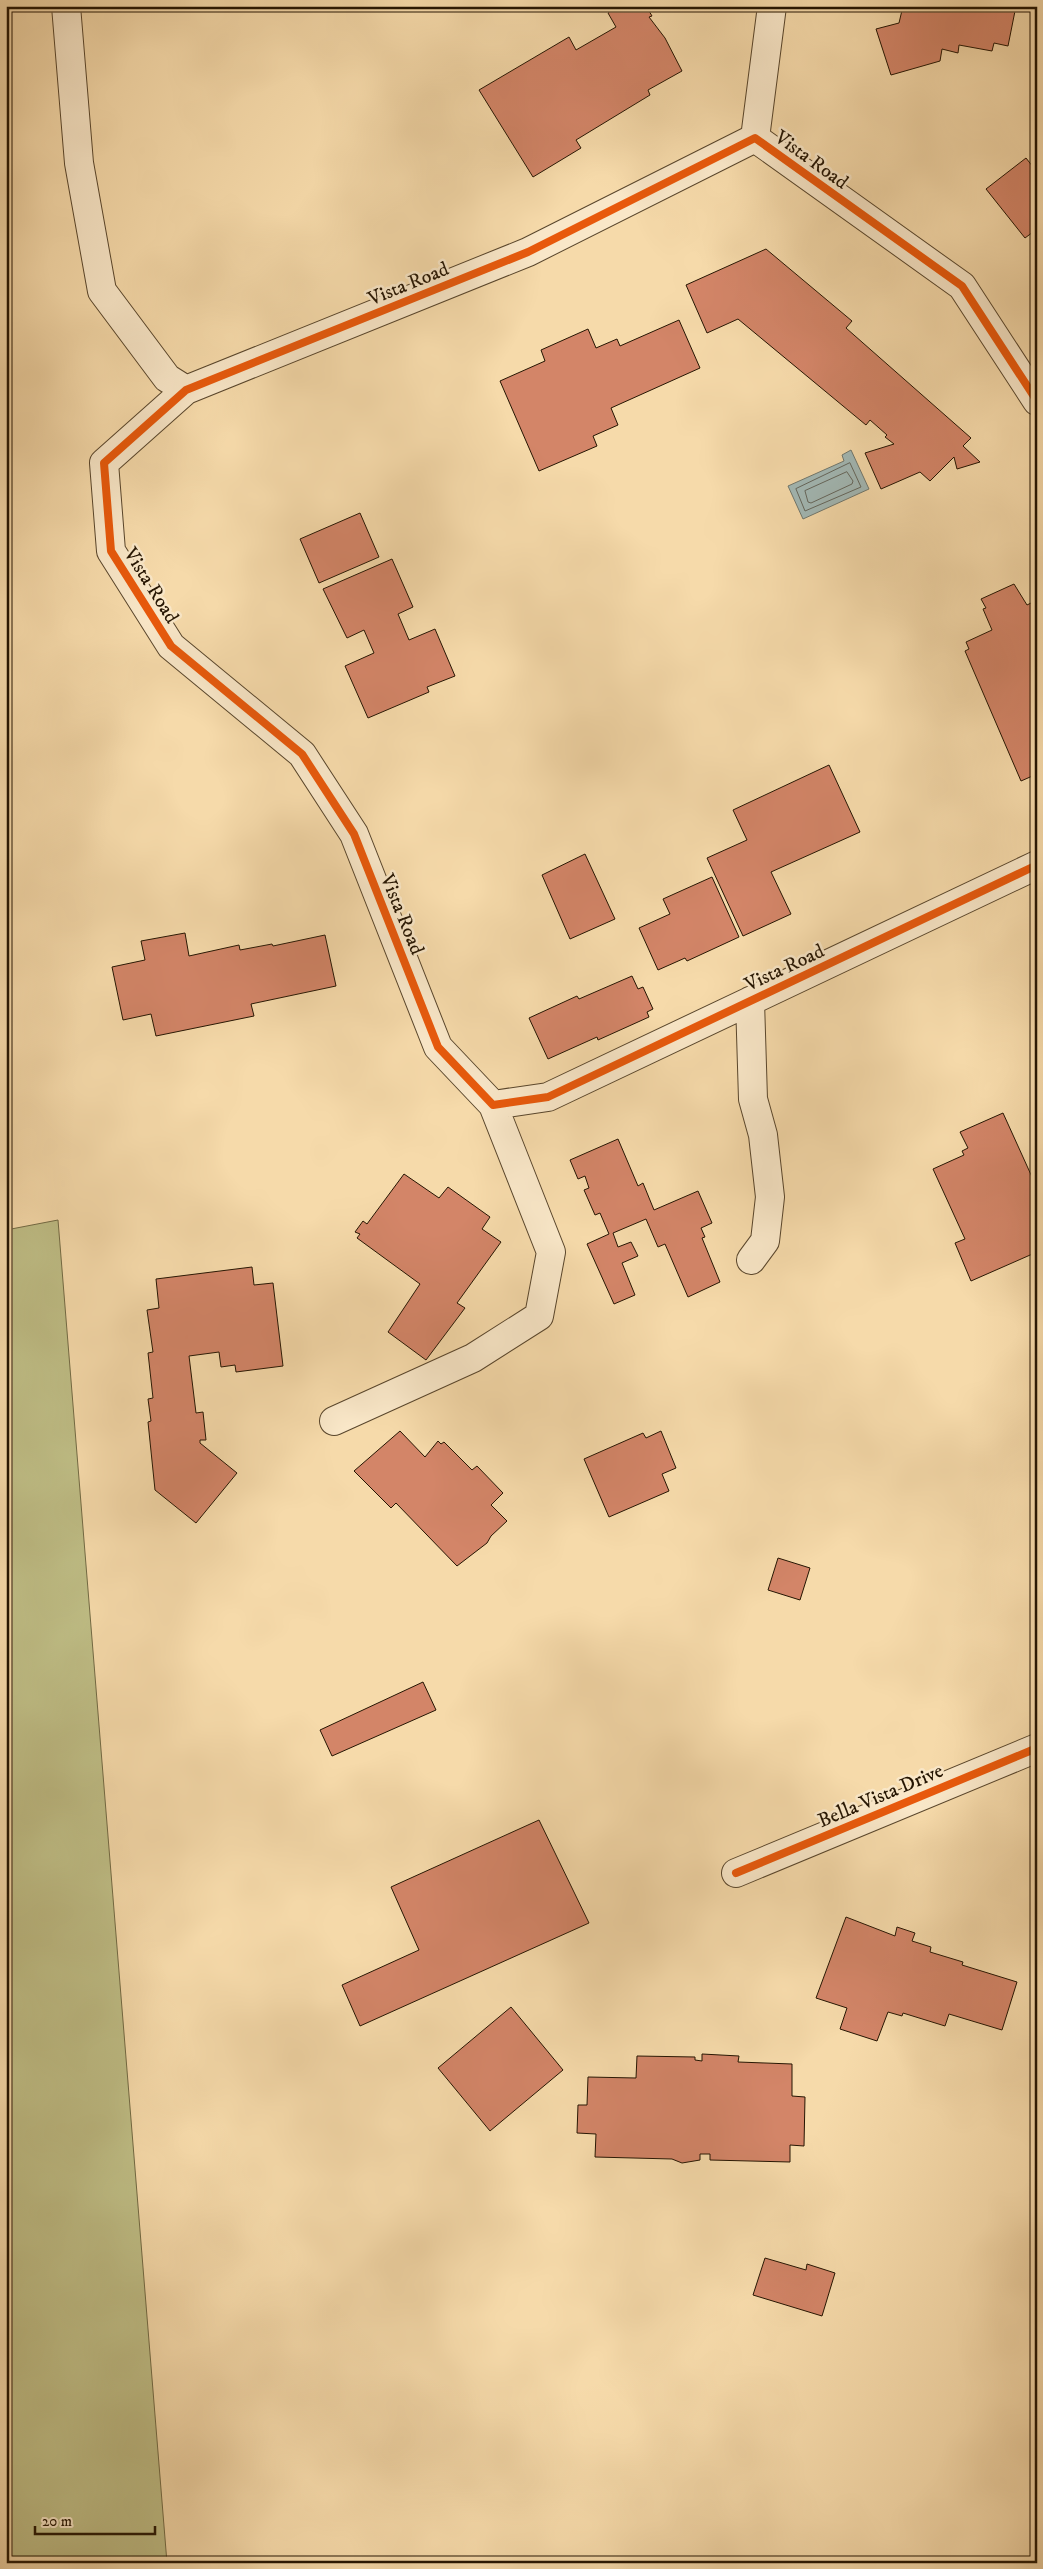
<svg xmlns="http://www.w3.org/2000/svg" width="1043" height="2569" font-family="'IM FELL DW Pica',serif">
  <rect width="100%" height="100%" fill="#f6daaa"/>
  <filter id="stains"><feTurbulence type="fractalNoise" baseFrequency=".004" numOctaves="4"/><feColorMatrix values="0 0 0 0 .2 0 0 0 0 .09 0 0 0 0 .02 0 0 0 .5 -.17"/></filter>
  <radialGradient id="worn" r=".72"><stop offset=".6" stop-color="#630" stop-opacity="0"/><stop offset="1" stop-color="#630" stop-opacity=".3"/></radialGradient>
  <path fill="#bfbe86" stroke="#726a44" d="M58,1220L167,2563H6V1230Z"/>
  <path fill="#a2b8b5" stroke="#70776d" d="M851,450L869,489L803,519L788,486L844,461L842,455Z"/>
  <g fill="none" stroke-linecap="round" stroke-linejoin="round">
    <path stroke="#64665c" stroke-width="1" d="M850,463L861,487L805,511L796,489Z
      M847,472L853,481L852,484L811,503L808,502L805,491Z"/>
  </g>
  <path fill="#d38568" stroke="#251502" d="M616,6H646L652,16L649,17L665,38L682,71L648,90L650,95L576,140L581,148L533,177L479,90L569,37L576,50L616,27L608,13Z
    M903,6H1016L1008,46L994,43L992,51L959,45L958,53L942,49L940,61L891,75L876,29L899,23Z
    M1026,158L1037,172V229L1025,238L986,189Z
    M766,249L852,321L846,328L971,438L963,446L980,462L957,469L954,457L930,481L920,472L881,489L865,453L894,444L885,437L887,435L870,420L866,425L738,319L707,333L686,285Z
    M679,320L700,368L611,408L618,425L593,436L597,446L539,471L500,381L545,361L541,350L588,329L596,348L617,339L620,346Z
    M360,513L379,557L319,583L300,539Z
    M392,559L413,607L398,614L409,640L435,629L455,676L427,687L429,692L368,718L345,666L374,653L364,630L347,638L323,589Z
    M1014,584L1027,605L1037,600V690L1033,692L1037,701V774L1021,781L965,651L969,649L966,642L992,630L983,609L986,608L981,599Z
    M829,765L860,832L771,872L791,914L743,936L707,858L747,840L733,810Z
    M585,854L615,919L570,939L542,875Z
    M712,877L739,937L687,961L685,958L658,970L639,928L670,914L663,899Z
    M185,933L189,956L239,945L240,950L272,944L273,946L325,935L336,986L251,1004L254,1016L156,1036L151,1014L123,1020L112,967L145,960L141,941Z
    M632,976L638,989L643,987L653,1009L647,1012L649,1017L598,1040L597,1037L548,1059L529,1018L577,996L579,999Z
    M1003,1113L1037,1188V1252L971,1281L955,1243L965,1239L933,1169L964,1155L962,1151L968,1148L960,1132Z
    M618,1139L638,1186L643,1183L654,1210L698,1191L712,1223L701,1228L705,1237L702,1238L720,1282L688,1297L665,1244L658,1247L646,1219L613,1233L618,1247L631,1242L638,1256L622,1263L635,1295L614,1304L587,1244L609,1234L600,1213L595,1215L584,1190L589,1188L585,1176L578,1179L570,1160Z
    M404,1174L439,1198L448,1187L490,1217L482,1229L501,1242L457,1303L465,1308L426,1360L388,1332L420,1284L357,1238L360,1234L355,1232L363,1221L367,1224Z
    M252,1267L254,1285L273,1283L283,1366L236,1372L235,1365L221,1367L219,1352L189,1356L196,1413L203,1412L206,1440H200V1443L237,1473L196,1523L155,1490L148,1422L151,1421L148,1399L153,1398L148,1353L153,1352L147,1310L159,1308L156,1279Z
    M400,1431L425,1457L438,1441L441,1444L444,1442L472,1470L477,1466L503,1493L491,1505L507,1521L491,1536L487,1543L457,1566L396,1503L391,1508L354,1471Z
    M661,1431L676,1468L662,1474L669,1491L609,1517L584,1459L643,1433L646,1438Z
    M778,1558L810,1568L800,1600L768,1590Z
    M423,1682L436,1710L332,1756L320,1730Z
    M539,1820L589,1923L360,2026L342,1985L419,1950L391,1887Z
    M846,1917L895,1936L897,1927L915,1933L912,1941L931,1947L930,1952L963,1962L962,1965L1017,1982L1002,2030L949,2014L945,2026L903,2013L902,2016L888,2012L877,2041L840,2029L847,2008L816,1998Z
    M511,2007L563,2070L490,2131L438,2068Z
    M702,2054L739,2056L738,2062L792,2064V2096L805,2097L804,2146L790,2145V2162L710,2160V2154H700V2160L682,2163L672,2159L595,2157L596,2134L577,2133L578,2105H587L588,2077L636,2078L637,2056L695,2057V2060L702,2061Z
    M765,2258L806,2270L807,2264L835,2273L822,2316L753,2295Z"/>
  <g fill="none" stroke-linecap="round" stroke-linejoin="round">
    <defs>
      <path id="minor" d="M66,6L79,163L102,291L167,378L186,390
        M755,138L528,252L186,390L104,463L111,551L171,646L302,754L354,834L438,1047L493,1105L548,1097L1037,865
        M755,138L962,286L1037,401
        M755,138L772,6
        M750,1001L753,1099L763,1135L770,1197L765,1241L751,1260
        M334,1421L473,1358L539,1316L551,1252L493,1105
        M736,1873L1037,1748"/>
    </defs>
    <use href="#minor" stroke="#59462c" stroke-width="30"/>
    <use href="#minor" stroke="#f9e7c8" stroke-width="28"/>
    <defs>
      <path id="cycleway" d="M1037,401L962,286L755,138L528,252L186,390L104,463L111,551L171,646L302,754L354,834L438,1047L493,1105L548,1097L1037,865
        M736,1873L1037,1748"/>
    </defs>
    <use href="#cycleway" stroke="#f9e7c8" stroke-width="11"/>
    <use href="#cycleway" stroke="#e8590c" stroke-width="8"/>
  </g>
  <g text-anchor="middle" stroke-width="5" stroke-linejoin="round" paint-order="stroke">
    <g font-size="20" fill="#251502" stroke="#f9e7c8">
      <text transform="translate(812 159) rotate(36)" y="7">Vista Road</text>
      <text transform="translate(408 283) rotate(-22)" y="7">Vista Road</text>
      <text transform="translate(152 585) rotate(58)" y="7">Vista Road</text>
      <text transform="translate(403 914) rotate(68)" y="7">Vista Road</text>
      <text transform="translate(784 967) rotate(-25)" y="7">Vista Road</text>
      <text transform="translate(880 1795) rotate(-23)" y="7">Bella Vista Drive</text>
    </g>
  </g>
  <rect width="1043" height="2569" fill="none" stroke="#f6daaa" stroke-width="25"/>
  <rect x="8" y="8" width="1028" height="2554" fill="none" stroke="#251502" stroke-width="2.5"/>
  <rect x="12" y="12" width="1018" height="2544" fill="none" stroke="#251502"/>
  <path d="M35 2526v8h120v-8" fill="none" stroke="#251502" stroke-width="2.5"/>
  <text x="42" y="2526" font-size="15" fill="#251502" stroke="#f9e7c8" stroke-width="4" paint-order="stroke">20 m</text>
  <rect width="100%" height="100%" filter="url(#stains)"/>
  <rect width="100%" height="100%" fill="url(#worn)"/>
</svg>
